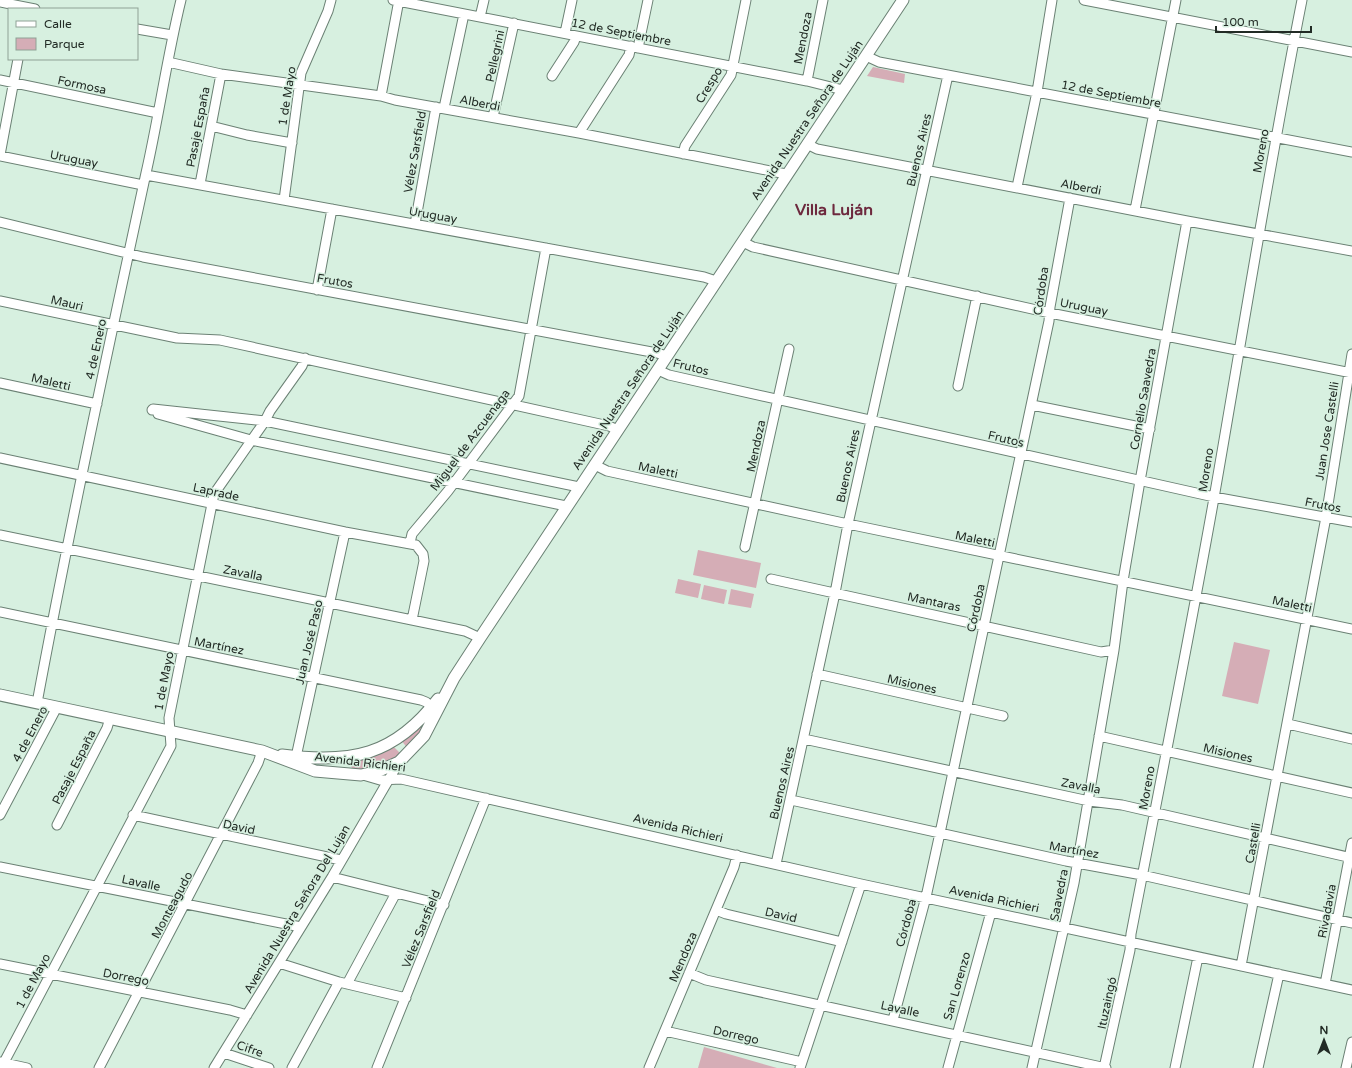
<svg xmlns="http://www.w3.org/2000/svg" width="1352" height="1068" font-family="'Varela Round',sans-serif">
  <rect width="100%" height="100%" fill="#d7f0e0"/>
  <path fill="#d5adb6" d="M873,67L905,74L904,83L867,76Z
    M698,550L761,563L756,588L693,575Z
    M678,579L701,584L698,598L675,593Z
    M704,585L727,590L724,604L701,599Z
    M731,589L754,594L751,608L728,604Z
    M1234,642L1270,650L1258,704L1222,696Z
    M425,722L426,726L408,749L401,740Z
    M393,746L399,752V756L395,760L363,772L353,770L351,766L354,759Z
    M704,1047L777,1068H698Z"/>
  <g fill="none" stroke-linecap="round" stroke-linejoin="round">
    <defs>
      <path id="minor" d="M393,0L807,81L843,90
        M1084,0L1352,52
        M0,2L35,9
        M480,17L484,0
        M137,29L172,35
        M565,33L572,0
        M638,48L648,0
        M866,56L879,62L1352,152
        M168,62L221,74L381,96L395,100L579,133L786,174
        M552,76L574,42L576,36
        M0,80L158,113
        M807,81L823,0
        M381,96L399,0
        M444,108L464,14
        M493,117L514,23
        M211,126L247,135L292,143
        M579,133L629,55L631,46
        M807,144L817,149L1187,221L1352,251
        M683,154L685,146L731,75L746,0
        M0,155L18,59
        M0,156L143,185
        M146,175L704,277L716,281
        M200,184L221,74
        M1017,187L1037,92L1052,0
        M284,200L301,73L328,11L331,0
        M1135,210L1176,0
        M0,222L143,257L657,353L667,356
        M415,224L436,107
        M743,242L753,247L1050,313L1352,373
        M317,290L332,209
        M0,301L177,338L220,340L609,426L618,430
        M658,370L669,375L1214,497L1352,522
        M0,383L97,404
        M958,386L977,296
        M1032,405L1150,429
        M152,410L153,409L265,421L579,487
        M158,414L251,440L566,506
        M0,458L345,532L416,545L423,554L424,561L412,620
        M595,465L607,471L848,524L1352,629
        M0,535L412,620L465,631L480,638
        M410,543L412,534L448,491L519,396L546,248
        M745,547L789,349
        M771,579L1101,652L1114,650
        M0,612L421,700L426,702L432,707
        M817,674L1003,716
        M37,703C70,526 108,349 146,173C159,116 167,57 181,0
        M1288,724L1352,739
        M1099,736L1352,793
        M804,739L1089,801L1122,805L1352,858
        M296,757L345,532
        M363,775L380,780L401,779L861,884L1352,990
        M791,800L1066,861L1142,875L1352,923
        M0,815L57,707
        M133,815L341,860
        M57,825L107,728L110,718
        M776,864L835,593L848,524L948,75
        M0,867L301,927
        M332,877L444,905
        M716,910L726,914L842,942
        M279,963L339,982L406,998
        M0,964L230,1010L247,1015
        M1241,966L1326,517L1352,354
        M689,973L706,980L1106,1068
        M347,984L396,893
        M1325,984L1352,843
        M893,1020L926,897L940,833L1049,321L1050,307L1070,198
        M665,1031L802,1062
        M224,1053L269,1068
        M0,1062L27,1068
        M1,1068L171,746L169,718L214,494L265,421L270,411L302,366L305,358
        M99,1068L258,763L262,751
        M214,1068L332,877L399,762
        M292,1068L339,982
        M377,1068L486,798
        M649,1068L734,867L737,855
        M800,1068L861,884
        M948,1068L991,912
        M1032,1068L1074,883L1114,650L1123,581L1140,481L1187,221
        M1104,1068L1130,950L1131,934C1159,789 1188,644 1214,498C1243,332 1269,166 1302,0
        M1175,1068L1198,957
        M1258,1068L1279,974
        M1346,1068L1352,1042"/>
      <path id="major" d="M0,695L262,751L315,771L361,775L379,771L399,762L424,736L454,678L480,638L903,0
        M282,755C351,764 394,756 438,699"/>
    </defs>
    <use href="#minor" stroke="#6b8174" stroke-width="11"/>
    <use href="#major" stroke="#6b8174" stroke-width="13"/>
    <use href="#minor" stroke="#fff" stroke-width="9"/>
    <use href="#major" stroke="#fff" stroke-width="11"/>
  </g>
  <g text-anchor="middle" stroke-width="3" stroke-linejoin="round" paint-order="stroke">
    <g font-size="12" fill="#222b25" stroke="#d7f0e0">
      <text transform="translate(621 32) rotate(11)" y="4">12 de Septiembre</text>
      <text transform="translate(803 38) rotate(-79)" y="4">Mendoza</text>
      <text transform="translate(495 56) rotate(-78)" y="4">Pellegrini</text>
      <text transform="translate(82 85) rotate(12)" y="4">Formosa</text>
      <text transform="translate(709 85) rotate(-59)" y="4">Crespo</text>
      <text transform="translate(1111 94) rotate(11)" y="4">12 de Septiembre</text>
      <text transform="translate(287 96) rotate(-81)" y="4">1 de Mayo</text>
      <text transform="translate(480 103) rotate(11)" y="4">Alberdi</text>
      <text transform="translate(807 120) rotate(-56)" y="4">Avenida Nuestra Señora de Luján</text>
      <text transform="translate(198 127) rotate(-79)" y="4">Pasaje España</text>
      <text transform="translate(919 150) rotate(-77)" y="4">Buenos Aires</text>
      <text transform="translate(1261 151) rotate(-80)" y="4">Moreno</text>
      <text transform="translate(415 152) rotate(-80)" y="4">Vélez Sarsfield</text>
      <text transform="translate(74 159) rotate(11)" y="4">Uruguay</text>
      <text transform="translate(1081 187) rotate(11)" y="4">Alberdi</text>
      <text transform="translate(433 215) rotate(10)" y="4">Uruguay</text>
      <text transform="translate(335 281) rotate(10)" y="4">Frutos</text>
      <text transform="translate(1041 291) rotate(-82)" y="4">Córdoba</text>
      <text transform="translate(67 303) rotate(13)" y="4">Mauri</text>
      <text transform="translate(1084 307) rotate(11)" y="4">Uruguay</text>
      <text transform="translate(96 349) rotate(-78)" y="4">4 de Enero</text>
      <text transform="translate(691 367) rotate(14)" y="4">Frutos</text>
      <text transform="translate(51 382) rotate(13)" y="4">Maletti</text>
      <text transform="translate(628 390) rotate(-56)" y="4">Avenida Nuestra Señora de Luján</text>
      <text transform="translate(1143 399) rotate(-80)" y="4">Cornelio Saavedra</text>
      <text transform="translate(1327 431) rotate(-81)" y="4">Juan Jose Castelli</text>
      <text transform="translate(1006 439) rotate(13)" y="4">Frutos</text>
      <text transform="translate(470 440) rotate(-53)" y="4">Miguel de Azcuenaga</text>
      <text transform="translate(756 446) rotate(-78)" y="4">Mendoza</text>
      <text transform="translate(848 466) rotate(-78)" y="4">Buenos Aires</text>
      <text transform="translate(658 470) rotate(12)" y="4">Maletti</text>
      <text transform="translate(1206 470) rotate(-81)" y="4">Moreno</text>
      <text transform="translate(216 492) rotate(12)" y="4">Laprade</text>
      <text transform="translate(1323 505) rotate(11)" y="4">Frutos</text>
      <text transform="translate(975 539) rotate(12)" y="4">Maletti</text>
      <text transform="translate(243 573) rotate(11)" y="4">Zavalla</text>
      <text transform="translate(934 602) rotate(12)" y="4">Mantaras</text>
      <text transform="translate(1292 604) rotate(12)" y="4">Maletti</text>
      <text transform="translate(976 608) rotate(-78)" y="4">Córdoba</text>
      <text transform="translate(309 642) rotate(-77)" y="4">Juan José Paso</text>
      <text transform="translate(219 646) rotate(11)" y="4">Martínez</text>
      <text transform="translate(164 681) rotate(-79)" y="4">1 de Mayo</text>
      <text transform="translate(912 684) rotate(13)" y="4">Misiones</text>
      <text transform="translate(30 734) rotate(-62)" y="4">4 de Enero</text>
      <text transform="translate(1228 753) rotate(13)" y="4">Misiones</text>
      <text transform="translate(360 762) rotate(7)" y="4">Avenida Richieri</text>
      <text transform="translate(74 767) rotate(-63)" y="4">Pasaje España</text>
      <text transform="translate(782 783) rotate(-77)" y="4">Buenos Aires</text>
      <text transform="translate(1081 786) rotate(11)" y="4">Zavalla</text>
      <text transform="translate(1147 788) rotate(-80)" y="4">Moreno</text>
      <text transform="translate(239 827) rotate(12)" y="4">David</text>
      <text transform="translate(678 828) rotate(13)" y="4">Avenida Richieri</text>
      <text transform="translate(1253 843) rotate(-80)" y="4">Castelli</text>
      <text transform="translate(1074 850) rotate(10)" y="4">Martínez</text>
      <text transform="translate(141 883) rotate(12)" y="4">Lavalle</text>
      <text transform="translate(1059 895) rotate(-79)" y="4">Saavedra</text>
      <text transform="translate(994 899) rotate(12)" y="4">Avenida Richieri</text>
      <text transform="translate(172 905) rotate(-62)" y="4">Monteagudo</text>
      <text transform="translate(297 909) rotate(-59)" y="4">Avenida Nuestra Señora Del Lujan</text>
      <text transform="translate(1327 911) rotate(-79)" y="4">Rivadavia</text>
      <text transform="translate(781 915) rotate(13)" y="4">David</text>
      <text transform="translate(906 923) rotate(-75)" y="4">Córdoba</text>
      <text transform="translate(421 929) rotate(-68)" y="4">Vélez Sarsfield</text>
      <text transform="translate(683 957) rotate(-67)" y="4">Mendoza</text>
      <text transform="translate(126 977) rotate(11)" y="4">Dorrego</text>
      <text transform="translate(33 981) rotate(-62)" y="4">1 de Mayo</text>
      <text transform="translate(957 986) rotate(-74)" y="4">San Lorenzo</text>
      <text transform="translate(1107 1003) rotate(-78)" y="4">Ituzaingó</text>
      <text transform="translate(900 1009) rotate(12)" y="4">Lavalle</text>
      <text transform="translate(736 1035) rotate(13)" y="4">Dorrego</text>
      <text transform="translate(250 1049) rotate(19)" y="4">Cifre</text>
    </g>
    <g font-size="16" font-weight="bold" fill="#6d293e" stroke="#d7f0e0">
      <text x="834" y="215">Villa Luján</text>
    </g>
  </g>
  <rect x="8" y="8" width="130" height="52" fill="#d7f0e0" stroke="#8fa195"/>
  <rect x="16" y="21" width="20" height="6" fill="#ffffff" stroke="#8fa195"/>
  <text x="44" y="28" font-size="12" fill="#222b25">Calle</text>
  <rect x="16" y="38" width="20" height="12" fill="#d5adb6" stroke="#8fa195"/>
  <text x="44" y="48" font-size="12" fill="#222b25">Parque</text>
  <g transform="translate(1324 1040)" stroke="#d7f0e0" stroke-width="3" paint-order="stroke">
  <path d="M0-3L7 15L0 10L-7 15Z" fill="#222b25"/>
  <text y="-6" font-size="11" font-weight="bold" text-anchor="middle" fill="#222b25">N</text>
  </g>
  <path d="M1216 26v6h95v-6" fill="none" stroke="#222b25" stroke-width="2"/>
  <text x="1222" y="26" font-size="12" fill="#222b25" stroke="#d7f0e0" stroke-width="3" paint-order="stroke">100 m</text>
</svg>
